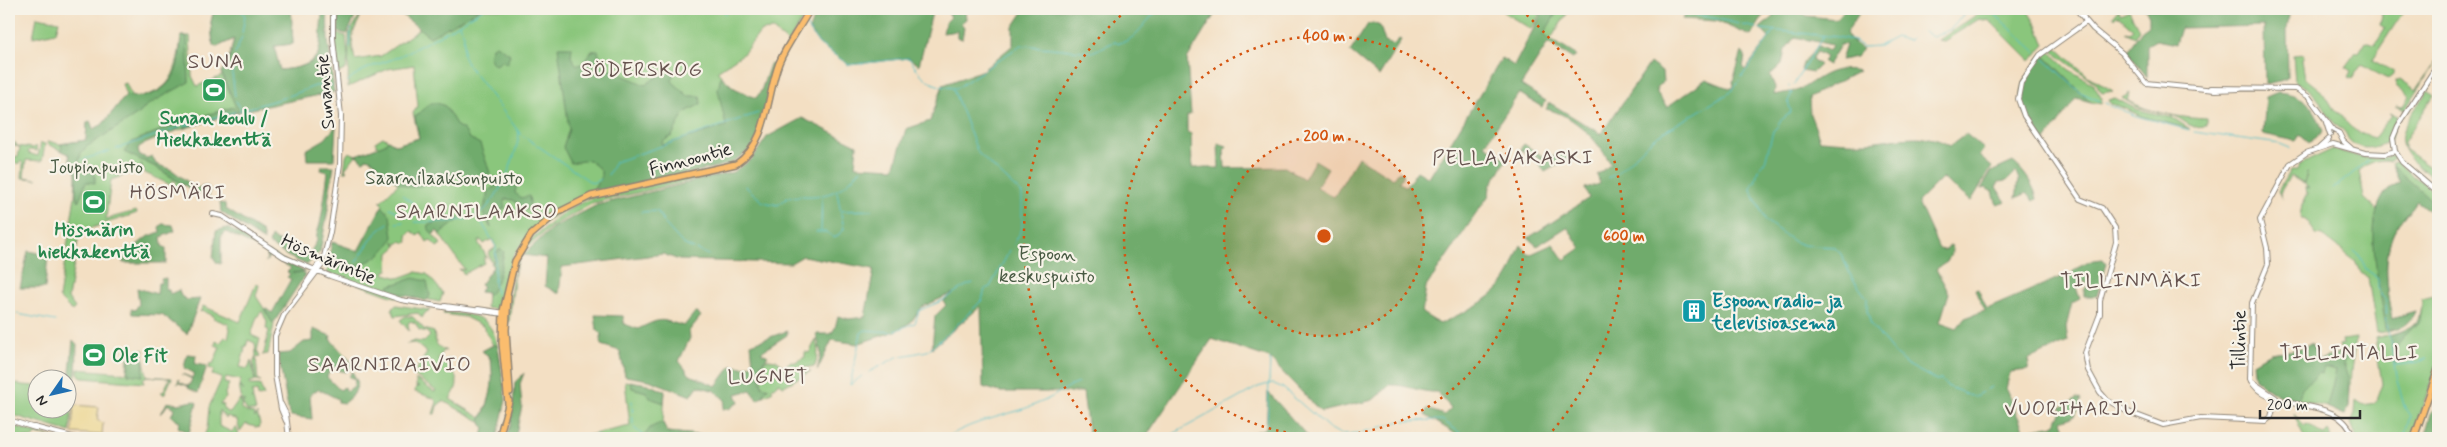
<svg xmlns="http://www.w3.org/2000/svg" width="2447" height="447" font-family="Mynerve,sans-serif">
  <rect width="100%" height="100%" fill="#f7f3e8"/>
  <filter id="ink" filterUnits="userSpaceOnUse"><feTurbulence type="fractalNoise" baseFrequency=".02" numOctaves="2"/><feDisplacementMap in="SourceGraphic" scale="10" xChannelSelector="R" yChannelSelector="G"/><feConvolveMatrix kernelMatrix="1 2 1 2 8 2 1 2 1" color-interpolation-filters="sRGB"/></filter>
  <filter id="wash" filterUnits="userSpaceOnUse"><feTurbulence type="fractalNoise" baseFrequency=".0096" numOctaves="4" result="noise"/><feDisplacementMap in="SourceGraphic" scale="20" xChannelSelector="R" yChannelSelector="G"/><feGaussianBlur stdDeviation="1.12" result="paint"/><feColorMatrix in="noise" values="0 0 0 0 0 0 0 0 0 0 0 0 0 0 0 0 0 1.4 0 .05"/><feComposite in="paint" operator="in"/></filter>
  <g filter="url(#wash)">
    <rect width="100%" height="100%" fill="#f3dfc3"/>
    <path fill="#8ac67c" stroke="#5a7854" d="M214,9H291L293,44L274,46L279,70C298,68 310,67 321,50L329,49L334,92L249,109L132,144L135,157L156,167L184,185L176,187L174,185L176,182L172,180L171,185L145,173L141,163L142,169L111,180L106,219L136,211L137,213C125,218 85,228 79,235L68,298L75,308L72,311L59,298L75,196L76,173L70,163L69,154L47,144L48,141L59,144L86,140L87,123L90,121L93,129L102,125L126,96L122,84L126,83L132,97C173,95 177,70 181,36H190L192,76L197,86L222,76L221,72L228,63L234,39L217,47L213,46L211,22Z
      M418,9H809L788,43L773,30L761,31L743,54L717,71C730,87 748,97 764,111L631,185L576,201L532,231L513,256L501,302L495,309L486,308L487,293L480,292L483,286L480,285L493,267L491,263L494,261H491L488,253L496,247L492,239L484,244L481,240L478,242L488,259L484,256V263L464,274L459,269L465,270L437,231L433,235L441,244L437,247L430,240L427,242L421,232L418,236L412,231L407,235L408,242L405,243L402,241L397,244L393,241L397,246L389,253L388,270L384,272L385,274L399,278L416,272L427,274L443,293L440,302L405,295L402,298L391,296L327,273L332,242L358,251L383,205L380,202L398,184C393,178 373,159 367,158L363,161L356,155L345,169L347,171L344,172L346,156L349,152L356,155L378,147L375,142L383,137L396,145L419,138L413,113L418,106L414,65L388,69L348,87L349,33L363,11L353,33L352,45L355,60L381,56L418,30L414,11Z
      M1505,9H1543L1531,29L1503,12Z
      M1559,9H1570L1550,40L1542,35Z
      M1985,9L2027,10L2038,27L2045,45L2030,61L1990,21L1979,19L1944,41L1939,40Z
      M2119,9L2120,14L2129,10L2139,29L2135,37L2125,32L2129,33L2133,29L2117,15L2114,18L2113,16Z
      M2379,9H2405L2372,60L2394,72V75L2389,79C2380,77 2371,68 2362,64L2352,79L2348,77L2351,71L2345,67L2356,52H2359L2366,41L2375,44L2385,28L2380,25L2382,16Z
      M335,15L337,34L346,36L348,58L346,69L339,73L335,42Z
      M37,17L59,21L56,32L33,37Z
      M2056,47L2088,76L2113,91L2102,93L2094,82L2055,53L2053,50Z
      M2049,51L2068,69L2093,84L2102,99L2101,104L2091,102L2043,55Z
      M2304,54L2302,60L2305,78L2324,93L2335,111L2343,116C2347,128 2362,135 2374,138L2392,115L2390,113L2397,116L2390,141C2377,147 2363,153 2350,141C2347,138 2347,134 2344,131C2341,128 2337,127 2335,124C2322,107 2317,90 2295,82L2293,55Z
      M2438,58L2405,110L2396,106L2403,107L2409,97L2396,86V81L2400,79L2416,90Z
      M2428,90L2434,95L2404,142V149L2438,173L2435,178C2428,175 2422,169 2416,164C2385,139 2411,116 2428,90Z
      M2130,93L2127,100C2149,113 2182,118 2207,119V126L2193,127L2175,116L2137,107L2122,98Z
      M2115,98L2136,109L2173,118L2190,129L2144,117L2109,102L2108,100Z
      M15,142L17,146L33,148L36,146L37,151L29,150L28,153L38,156L41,143L45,144L42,161L26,160L24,177L37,179L22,178L23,164L21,161L18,164L11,160L9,176V160L12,156L18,157L20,147L14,146Z
      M2333,149L2363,158L2388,157V155L2395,157L2390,161C2379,158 2368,163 2359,171L2364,198L2377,210C2383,197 2384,188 2400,183L2391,163L2396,162L2438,195V217L2417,201C2410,211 2400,221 2394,232C2382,258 2387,291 2393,318L2415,311C2408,327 2393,331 2377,333L2368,278L2359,270L2355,261L2322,235L2316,234L2307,221L2300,217L2302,204L2305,202H2303L2307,194L2306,187L2309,188L2305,185L2307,172L2304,184L2290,176L2280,193L2282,199L2278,191L2290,170H2297L2299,165Z
      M736,167L706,177L593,203L551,227L525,249L519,259L515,272L509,322H507L512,281L518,258L531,239L560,215L576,205L599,196Z
      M256,284L259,285L256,296L274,324L268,354L262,355L264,353L269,330L266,329L267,322L262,311L257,317L251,335L260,339L257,351L260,357L256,358L258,381L261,382L256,381L253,364L256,356L255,343L248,340L246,347H243L245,349L240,367L248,369L251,361L255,381L250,382V385H260L264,396L258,397L257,391L252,392L253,398L250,400L253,399L256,411H247L242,402L245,401H242L239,386L244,391L239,384L241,380L226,377L224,383L229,384L225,393L226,398L220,404L224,405L223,409L230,413L240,399L243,407H240L246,412L254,414L255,418L257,414L260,424L258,428L246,424L240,432L237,420L227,416L226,419L219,410V426L232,432L236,427L239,435L238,438H203L207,429L209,407L222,378L212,375L214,370L209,368L210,363L213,364L220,347L215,345L216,341L220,343L225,337L228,338L230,329L228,324L213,318L214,316L203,311L200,312L203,306L240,322Z
      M2438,295V363L2411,438H2357L2351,423L2355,413L2356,400L2363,405L2375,403L2382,384L2375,338C2401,332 2422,330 2422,299Z
      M396,305L429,310H430L425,313L422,318L418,313L395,316L392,309Z
      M444,312C455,314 469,313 479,318C500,326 500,364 503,383L505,384L482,438L484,428L480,421L443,401L437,406L435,414H433L437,402L433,398L415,392L416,387H419L416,386V379L434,392L436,391L413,374L427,353L415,343L406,344L414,341L424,342L430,336L427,332L419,330L416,324L411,321L408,323L409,331L400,320L406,316L413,317L424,329L434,332C436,344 435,345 446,351L444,350L438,359L444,364L449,358L445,364C460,376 460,385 450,399L481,418C489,404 498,376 490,359C489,356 484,353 482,351L493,345L483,326L465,317L443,314Z
      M2356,338L2351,370L2349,407L2345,415L2327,407L2278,395L2255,379L2253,363L2270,353L2295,350L2311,344L2319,360L2341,352L2339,346L2343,345L2342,340Z
      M816,340L818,352L815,366L804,368L805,372L811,371L784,386L778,383L771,389L773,391L764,396V387L762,386L758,368L767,359L777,360L784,367L791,361L793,363L805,357V352L809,353Z
      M128,353H130L128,374L142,372L144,360L147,376L172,378L164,395L161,392H163L170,378L147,376L143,379L144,383L82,378L78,373V369L125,373L127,371Z
      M9,381L22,385L37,386L38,410H68V387L74,385L70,432L9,414Z
      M625,381L647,384L665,391L663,423L667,432L729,438H576L630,426Z
      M2294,414L2305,427L2306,424C2314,426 2316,433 2324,435L2328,431L2332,438H2304Z
      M9,425L56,438L35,434L34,438H9Z"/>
    <path fill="#6fab6c" stroke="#4d6b4c" d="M214,9H291L293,44L274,46L280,70C332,65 316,48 323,9H327L328,40L334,92L238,112L221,72L228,63L234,39L217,47L213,46L211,22Z
      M369,9H400L405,11L418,9H480L430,37L401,14H372Z
      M819,9H933L919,65L909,58L849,65L819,44L809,29Z
      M946,9H965L966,19L961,23L964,27L962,39L957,37V31L943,33L945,23L951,17Z
      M1025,9H1126L1134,15L1139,9H1218L1187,59L1191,114L1187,116V132L1191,134L1192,168H1219L1218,143L1227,146L1224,150L1225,168L1285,167L1304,179L1315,160L1328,168L1317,187L1334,197L1358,157L1393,179L1399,171L1404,174L1399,182L1406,187L1417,171L1429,178L1502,58L1514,66L1544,9H1559L1543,35L1576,55L1573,59L1548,43L1521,85L1546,101L1542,107L1519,93L1485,145L1507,160L1490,186L1489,195L1426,287L1422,313L1440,324C1465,311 1499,299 1511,270C1515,261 1516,254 1521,245L1529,255L1553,244L1564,260L1581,248L1567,227L1537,246L1528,238L1589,198L1585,188L1600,184L1597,175L1611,164C1596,139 1576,116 1546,109L1550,103L1601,134L1650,63L1662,72L1663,82L1657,87V93L1667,107L1706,79L1726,87L1734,88L1733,81L1742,52L1745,56L1743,68L1745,70L1769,38L1760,28L1773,17L1772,9H1801L1800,11L1807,16L1837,19L1845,9H1862L1846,33L1851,41L1863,49L1856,57L1841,60L1846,45L1841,44L1828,65L1823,62L1826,57L1817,52L1812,59L1820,65L1813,72L1801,70L1803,63L1818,46L1829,51L1832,45L1795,37L1785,50L1782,64L1770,75L1775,87L1774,95C1781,93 1794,92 1801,89C1821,77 1833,65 1859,71L1809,97L1810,114L1820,140C1835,141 1851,143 1867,142C1893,140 1926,130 1950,146L1966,134L1984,149L1979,156L1992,167L1971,201L1942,178L1918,202L1939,249L1945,250L1951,245L1953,250L1947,262L1936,269L1949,293L1940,322L1957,328L1965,318L1984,311L1975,290L1978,289L1987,309L2063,276L2065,282L2075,269L2093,260L2103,259L2106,263L2097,296H2084V290L2088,285L2083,281L2076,287L2080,299L2072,303L2066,327L2068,342L2029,359L2028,370L2010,372L2006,389L2024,431L2054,425L2063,410L2060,408L2077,398L2081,400L2079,404L2080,409L2074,416L2062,421L2065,429L2056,438H1462L1425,415L1427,409L1444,415L1451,408L1437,392C1421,393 1406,384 1390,385L1373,400L1321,412L1269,358L1212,339L1145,438H1089L1083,392H1000L983,387L981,306L932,348L935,316L946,305L943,302L953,293L922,307L911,322L896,331L857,344L832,340L817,371L821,353L816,334H831L835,328L838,316L849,319L865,317L874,269L803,256L791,263L679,260L663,254L562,267L559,294L545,286L547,258L523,255L552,228L597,205L733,172L752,159L767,137L802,118L857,145L855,166L894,168L906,129L930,121L943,85L983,70L1013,45V27Z
      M1687,9H1768L1751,36L1716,21L1682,19Z
      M2145,9H2290L2287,29L2288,77L2284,80L2265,84L2264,26L2181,28L2176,44L2156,40L2147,45V77L2127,51L2142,30L2149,25V17Z
      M358,11L347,34L338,32L339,13Z
      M1373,23L1380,26L1385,42L1393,45L1399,39L1401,40L1379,76L1350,52L1368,24Z
      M181,36L187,37L189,82L146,106L140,113L86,147L81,153L79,161L88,173L91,170L95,176V183L86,182L79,201C72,194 79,183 76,173C74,166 70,162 69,154L62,151L61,144L86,140L87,123L90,121L93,129L102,125L126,95C144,100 165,92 174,75C180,64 180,48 181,36Z
      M496,45L510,54L507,64L502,60L497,65L493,64L489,56L492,47Z
      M558,47H572L571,57L577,65L582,64L592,51L598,50L602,66L645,85L661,74L674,71L672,81L688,96H700L701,104L684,113L672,136L662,142V145L726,126L718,90L721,76L732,87L756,98L761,91L770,64L776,66L757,138L751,149L730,164L588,196L601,179V170L589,160L571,163L563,147L569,129Z
      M2043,55L2091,102L2076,98L2045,142C2025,119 2011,98 2031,70C2035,65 2038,59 2043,55Z
      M2278,92C2306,95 2315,106 2323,132L2309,143L2300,135L2296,141L2263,134L2266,97Z
      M431,103H437L445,106L457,126L464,130L469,138L480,144L490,173L480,187C459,173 454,169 430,181C426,183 420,187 416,187C393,189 382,162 367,158L363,161L356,155L385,144L388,140L396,145L419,138L415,117Z
      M233,107L236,113L184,128L182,122Z
      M178,123L180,126L176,131L142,145L138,148L139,155L147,158L152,156L156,164L172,170L196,188L207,186L210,189L209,196L195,192L156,167L124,152L132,142Z
      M336,126L334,160H307L306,150L325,139Z
      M1524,144L1547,159L1559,153L1564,155L1567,153L1570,158L1545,172L1539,164L1541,158L1529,155L1520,149Z
      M2013,162C2024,171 2034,185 2037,199L2034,201L2027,193L2016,198L2019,180L2016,172L2007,181L1999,182L1996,187L2006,202L1997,205L1993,192L1985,188L1981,189L1991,172Z
      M2392,165L2438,206L2436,216L2417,201C2410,211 2400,221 2394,232C2382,258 2387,291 2393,318L2415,311C2410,324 2400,330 2386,329C2382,293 2354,199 2400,183Z
      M322,166H334L328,201L329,204L320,252L307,265L287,256L269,244L271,237L299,253L303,251L309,254L317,241C316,234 318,231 320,224C323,210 326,187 328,172L321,170Z
      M495,177L507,182L511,178L517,182L515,193L521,198L529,196L530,203L526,210L513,200L506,199L504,203L505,208L488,216L491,228L483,213L488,191L495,186Z
      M220,203L225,204L226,209L262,232L264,241L221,212Z
      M382,206L390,215L393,237C383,260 351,273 328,267L332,242L358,251Z
      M457,218L460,219L440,234L437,231L432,234L427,226L442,219Z
      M162,224L173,225L175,231L161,237L162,246L166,248V263H123V256L147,237L160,232L159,227Z
      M227,228L240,234L264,251L226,232L221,236V264L217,263L213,257L216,231Z
      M501,249L504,252C501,265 498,289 487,296V293L480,292L483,286L480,285L493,267L491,263L494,261L495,253Z
      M28,251L48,255L45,288H20Z
      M269,252L305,272L292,273L300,272L305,275L273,324L264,309L265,308L272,313L291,279L287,277L290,274L287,272L291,268L269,256L266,262L267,254Z
      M166,278V290H169L170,294L179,290L181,296L187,300L200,299L187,334L162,315L132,314L131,309L135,310L139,304L137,288L157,294L158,283H161V279Z
      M413,278L427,281L430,296L426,301L388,290L389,286Z
      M2422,305L2420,320C2407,336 2392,341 2395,365L2389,335C2401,332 2414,329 2419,316C2420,312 2420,308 2422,305Z
      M696,311L701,316L689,331L690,338L679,361L690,375L716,386L731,366L745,367L753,364L751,344L787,331V335L761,352L768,356L758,368L762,386L769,388L763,394L764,396L757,400L751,390L736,394L739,402L729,409H723L725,400L715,391L698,386L691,396L649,380L625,376L620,351L601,345V334L597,330L595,315L623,316L624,324L638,329C663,317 659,319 684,326Z
      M313,329L331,336L330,339L355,366L345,372L331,368L327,377L340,390L344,387L347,391L354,386L355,379L349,377L352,371L358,383L354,394L344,403L338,402V399L318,389L310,395L312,419L291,416L289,414L278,354L290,353L304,342L313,341Z
      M73,340L77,344C76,359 79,382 68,393Z
      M2311,344L2319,360L2342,352L2348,357L2343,363L2348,377L2349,407L2345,415L2327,407L2336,370L2323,367L2321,374L2318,373L2302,389L2298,400L2278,395L2255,379L2253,363L2270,353L2295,350Z
      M493,345L498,346L506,400L497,438H482L484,428L480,421C491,400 495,381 490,357L482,351Z
      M141,350H144L143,376L128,374L130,353H137Z
      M187,354L196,355L195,364L207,366L198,393L188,388V386L179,383L177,384L179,379V382L189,386L192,379L182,374L192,378L194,373L184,368Z
      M524,373L520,384L522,406L515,438H506L511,425L515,382Z
      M630,381L647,384L665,391L664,403L650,398L646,392L632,388Z
      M1268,392L1309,438H1240L1266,428Z
      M194,401L197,403L189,433L178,427L180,422L171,416L175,408L168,404L161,414L167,402L178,404Z
      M2432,410L2438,413V438H2424Z
      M660,423H663L667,432L729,438H633L645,435L650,428Z"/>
    <path fill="#eeda9e" stroke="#8c8264" d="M74,405L99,407L97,420L103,423L102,435L72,433Z"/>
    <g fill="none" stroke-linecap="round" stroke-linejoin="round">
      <path stroke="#52c0c8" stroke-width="1" d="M240,9L245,16L242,33
        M724,9L725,14
        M793,9L801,18
        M1989,9L2036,52
        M622,10L626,9
        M1694,15C1715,17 1736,24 1757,28
        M805,24L819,44L849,65L909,58C923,79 930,87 957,88L1021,45L1092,52L1114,42C1135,47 1144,18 1161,9
        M1760,29L1838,37L1855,41L1863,47L1879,46L1896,37L1908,41L1911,38
        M1923,32L1933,37L1951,29L1968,9
        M350,47L351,29
        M235,54L242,37
        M2044,59L2080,92L2100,101
        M347,82C360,67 384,64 402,55C430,41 457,26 483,9
        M1794,84L1823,36
        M1789,87V86
        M953,89L978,153L1022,194V229L1013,246
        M1790,92L1792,93L1788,101L1791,112L1779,122V125L1773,131L1765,162L1758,170L1755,182L1752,184L1751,190L1766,221L1793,241L1803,245L1834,247L1841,254L1852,278L1867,298V310L1871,325L1894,353L1906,364L1936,380H1942L1947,386L1974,397L1982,392
        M235,96L232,73L235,59
        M289,96L315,86L332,85
        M236,101L241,109
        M2105,103L2136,116L2189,130
        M239,111L286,97
        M183,126L235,112
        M169,131L180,127
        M2194,132L2280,144L2290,148
        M519,133L592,183L601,179
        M116,149L166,132
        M82,160L110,151
        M1616,174L1655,137L1731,92L1774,31
        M608,175L615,162L758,113
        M1608,178L1614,175
        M745,186L763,202L778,205L787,198L800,196
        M2332,190L2369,160
        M802,196C831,197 842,191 861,169
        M390,208L406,216L417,215L413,203L402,195
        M841,211L872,210
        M641,212L657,211L664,222
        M478,216L496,247L494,282L497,297
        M415,222C431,222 461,223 476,216C497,206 518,154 519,132L468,65L463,56L464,34L459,25
        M396,223L403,222
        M665,224L683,244L694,249
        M821,231L822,198
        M816,232H826L835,238L844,229L837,192
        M697,250L709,255
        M2354,251L2359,255L2366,269L2378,279V288L2386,301L2387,323L2396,376L2405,408L2410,416L2404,438
        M356,262L375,234L388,223
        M17,314L55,321
        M2394,365L2418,363L2427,358
        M869,372L897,357L927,351L952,330L982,300L985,289L990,287L1010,250
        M862,376L850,385L861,333L865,330L892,332L915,323L919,311C927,306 937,304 945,299C955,293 961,287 973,283
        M1986,390L1991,387
        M632,401L633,424
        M1405,421L1442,420L1466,437L1520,435L1531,438
        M1391,424L1401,421
        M1267,425L1270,360
        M634,428L646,438
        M1378,428L1388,425
        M1363,432L1374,429
        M596,434V438
        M946,438C976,418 1012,416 1044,401C1056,396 1065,387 1078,383
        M1166,438L1258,387L1272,383L1283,388L1329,428L1340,434L1360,433"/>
    </g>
  </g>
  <g filter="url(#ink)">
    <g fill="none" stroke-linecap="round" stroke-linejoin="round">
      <defs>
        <path id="minor" d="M2076,9L2093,29L2122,53L2146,83L2215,90L2240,89
          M2080,9L2085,20
          M2086,22L2040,55L2021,83L2018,99L2024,116L2080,199L2102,208L2115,228L2116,242L2100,300V314L2085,353L2088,370L2100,392L2107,400L2126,411L2163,425L2201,418L2266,421L2271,417L2276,398
          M2075,30L2086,22
          M2438,64L2398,126L2393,138L2395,151L2402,162L2438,193
          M2211,88L2296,89L2309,97L2333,130L2339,133L2343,141L2351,148
          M2325,119L2330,135
          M2319,148L2329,139
          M213,214L222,216L284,257L330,276L401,300L449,308H458
          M305,285L323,257
          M445,306L504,314
          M478,309L505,313
          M2251,381L2276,398
          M281,404L286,414L289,438
          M9,420L35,428
          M286,421L281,409L275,375V336L284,315L322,265L330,232L340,164L341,116L333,38V9
          M34,427L76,438
          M2354,438C2338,390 2269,418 2250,379L2252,303L2268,264L2267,248L2260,220L2290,164L2306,153L2333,144L2365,153L2385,154L2395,151"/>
        <path id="major" d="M508,296L506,330L510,392
          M508,404L502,343L503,311L515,261L531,235L557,213L591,196L736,164C769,142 766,97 779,63C787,44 801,26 810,9
          M499,438L509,401
          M2414,438L2438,369"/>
      </defs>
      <use href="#minor" stroke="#8f8577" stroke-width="6"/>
      <use href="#major" stroke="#8f8577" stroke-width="8"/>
      <use href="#minor" stroke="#fff" stroke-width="4"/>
      <use href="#major" stroke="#fbbd6e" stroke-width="5"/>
    </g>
  </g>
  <circle cx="1324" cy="236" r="100" fill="#d5540f" fill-opacity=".12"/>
  <g fill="none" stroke="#d5540f" stroke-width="2.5" stroke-dasharray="2.5 5">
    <circle cx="1324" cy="236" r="100"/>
    <circle cx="1324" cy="236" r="200"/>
    <path d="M1101 437A300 300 0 0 1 1127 10M1521 10A300 300 0 0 1 1547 437"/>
  </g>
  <defs>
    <symbol id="stadium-square" viewBox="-11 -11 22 22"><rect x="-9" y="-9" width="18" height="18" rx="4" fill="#2e9e5b" stroke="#f7f3e8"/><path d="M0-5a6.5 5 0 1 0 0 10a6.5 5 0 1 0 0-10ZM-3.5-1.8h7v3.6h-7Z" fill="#fff"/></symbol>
    <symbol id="building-square" viewBox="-11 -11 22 22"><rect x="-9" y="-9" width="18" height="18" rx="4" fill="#0f9aa8" stroke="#f7f3e8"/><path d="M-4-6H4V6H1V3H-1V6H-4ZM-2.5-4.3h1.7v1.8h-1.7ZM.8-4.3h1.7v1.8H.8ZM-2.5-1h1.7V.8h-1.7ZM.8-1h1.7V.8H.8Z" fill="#fff"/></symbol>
  </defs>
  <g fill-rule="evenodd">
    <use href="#stadium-square" x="200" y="76" width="28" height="28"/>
    <use href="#stadium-square" x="80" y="188" width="28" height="28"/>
    <use href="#building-square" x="1680" y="297" width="28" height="28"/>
    <use href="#stadium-square" x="80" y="341" width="28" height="28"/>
  </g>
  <g text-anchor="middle" stroke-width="4.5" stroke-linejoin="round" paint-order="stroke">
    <g font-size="19" fill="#2b2b2b" stroke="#f7f3e8">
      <text transform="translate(324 92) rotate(-95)" y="7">Sunantie</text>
      <text transform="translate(690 158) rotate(-15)" y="7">Finnoontie</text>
      <text transform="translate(329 258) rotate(23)" y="7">Hösmärintie</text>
      <text transform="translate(2238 340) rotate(-89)" y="7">Tillintie</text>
    </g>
    <g font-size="19" font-weight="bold" fill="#27864d" stroke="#f7f3e8">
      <text x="214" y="124">Sunan koulu /<tspan x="214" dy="22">Hiekkakenttä</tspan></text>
      <text x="94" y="236">Hösmärin<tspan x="94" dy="22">hiekkakenttä</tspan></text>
      <text x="112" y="362" text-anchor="start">Ole Fit</text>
    </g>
    <g font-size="19" fill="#485a43" stroke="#f7f3e8">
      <text x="96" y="173">Joupinpuisto</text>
      <text x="444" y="184">Saarnilaaksonpuisto</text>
      <text x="1047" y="260">Espoon<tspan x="1047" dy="22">keskuspuisto</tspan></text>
    </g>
    <g font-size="19" font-weight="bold" fill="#0d838f" stroke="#f7f3e8" text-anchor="start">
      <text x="1712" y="307">Espoon radio- ja<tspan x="1712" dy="22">televisioasema</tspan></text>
    </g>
    <g font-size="20" letter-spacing="1" fill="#675450" stroke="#f7f3e8">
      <text x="642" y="76">SÖDERSKOG</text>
      <text x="1513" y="164">PELLAVAKASKI</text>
      <text x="178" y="199">HÖSMÄRI</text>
      <text x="477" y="218">SAARNILAAKSO</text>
      <text x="2349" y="359">TILLINTALLI</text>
      <text x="768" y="383">LUGNET</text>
      <text x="2071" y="415">VUORIHARJU</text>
    </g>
    <g font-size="21" letter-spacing="1" fill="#675450" stroke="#f7f3e8">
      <text x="216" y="68">SUNA</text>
      <text x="2131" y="287">TILLINMÄKI</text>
      <text x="390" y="371">SAARNIRAIVIO</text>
    </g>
  </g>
  <circle cx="1324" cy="236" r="8" fill="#d5540f" stroke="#f7f3e8" stroke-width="2.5"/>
  <g font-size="15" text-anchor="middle" font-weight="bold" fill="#d5540f" stroke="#f7f3e8" stroke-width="4.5" stroke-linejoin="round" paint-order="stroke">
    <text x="1324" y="41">400 m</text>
    <text x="1324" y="141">200 m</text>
    <text x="1624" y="241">600 m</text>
  </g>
  <rect width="2447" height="447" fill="none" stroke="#f7f3e8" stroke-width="30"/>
  <g transform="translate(52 394) rotate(236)"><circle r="24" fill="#f7f3e8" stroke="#a5a39c"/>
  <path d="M0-4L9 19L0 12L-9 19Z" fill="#1f6fb2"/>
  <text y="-8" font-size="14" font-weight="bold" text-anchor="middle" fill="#2b2b2b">N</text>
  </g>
  <path d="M2260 410v8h100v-8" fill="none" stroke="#2b2b2b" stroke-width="2.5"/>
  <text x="2267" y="410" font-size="15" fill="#2b2b2b" stroke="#f7f3e8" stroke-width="4" paint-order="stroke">200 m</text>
</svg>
